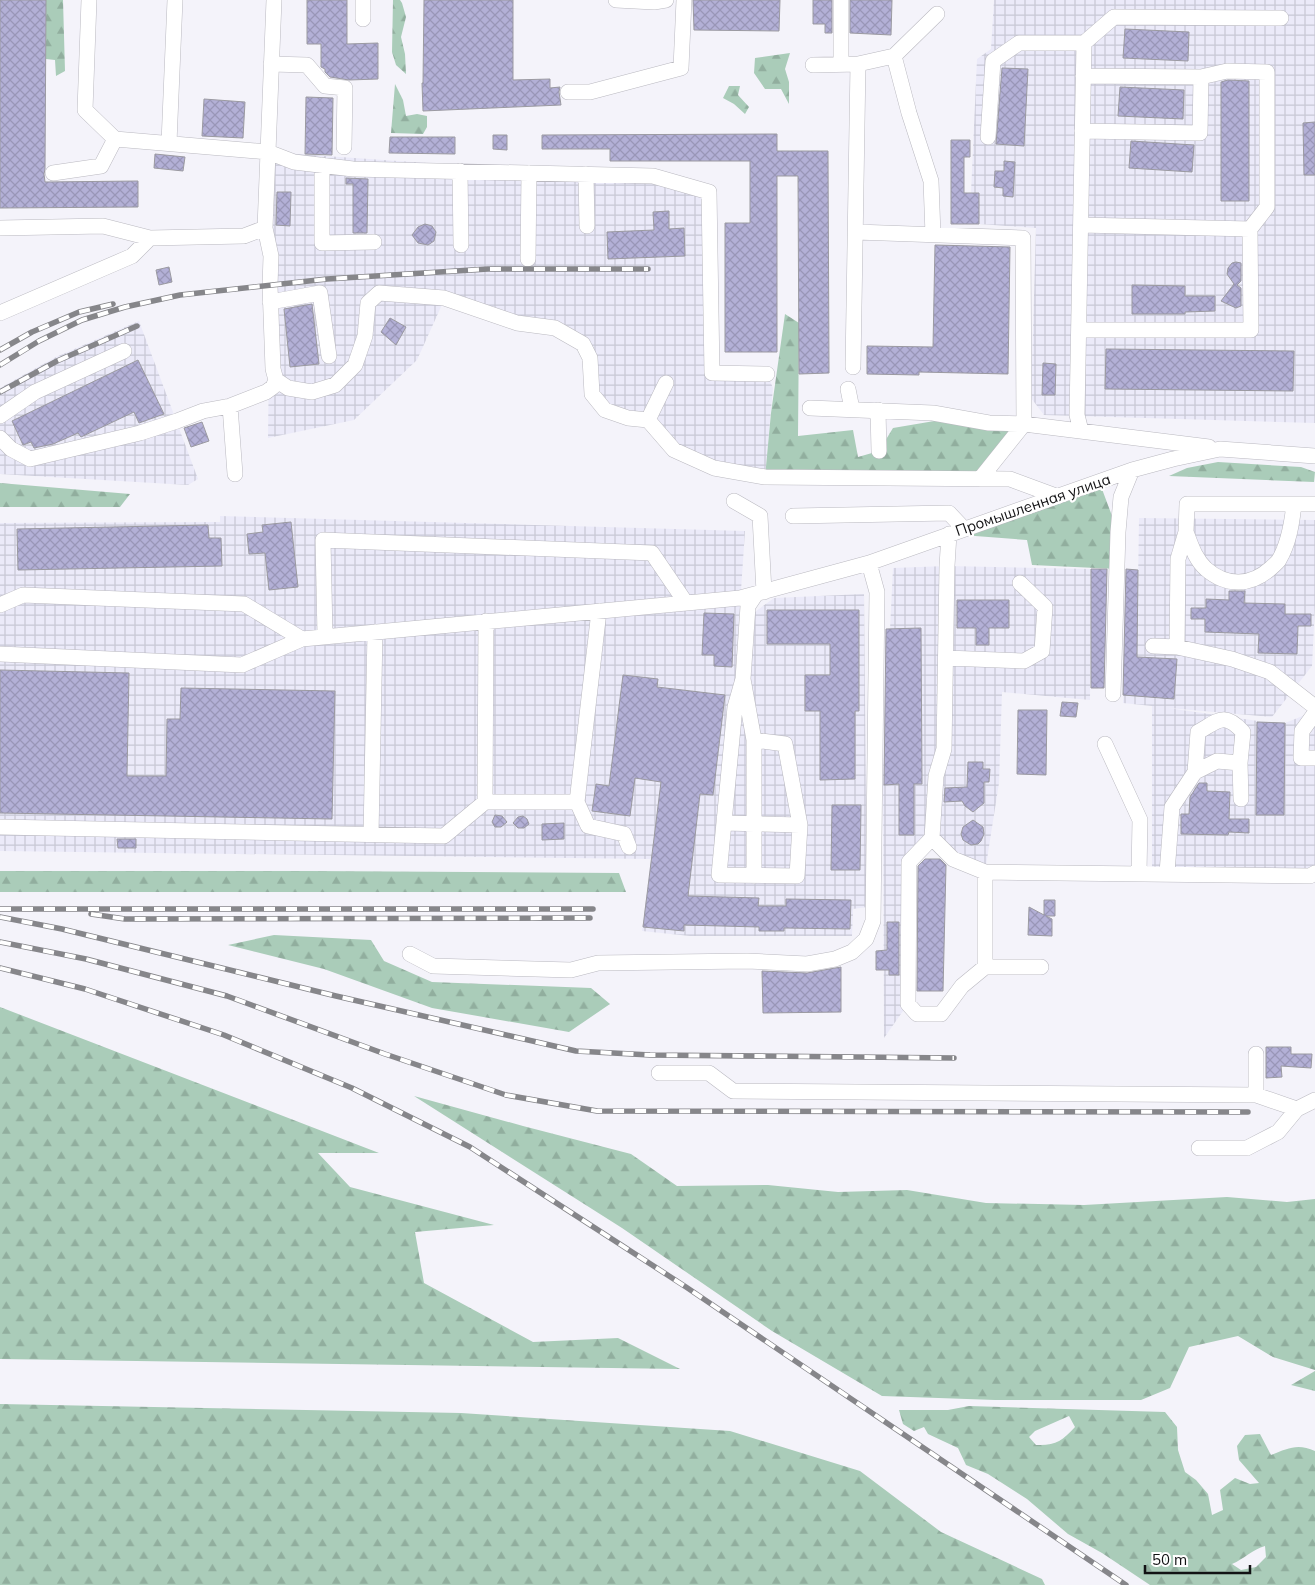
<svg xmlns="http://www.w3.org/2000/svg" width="1315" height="1585" font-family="Mulish,sans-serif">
  <defs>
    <pattern id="industrial-grid" width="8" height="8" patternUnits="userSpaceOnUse" patternTransform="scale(1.25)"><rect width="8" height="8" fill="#ebeaf9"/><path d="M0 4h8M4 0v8" fill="none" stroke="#c8c8d5"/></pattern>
    <pattern id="forest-firs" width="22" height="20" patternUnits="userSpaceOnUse" patternTransform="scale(1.25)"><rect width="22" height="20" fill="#aaccb9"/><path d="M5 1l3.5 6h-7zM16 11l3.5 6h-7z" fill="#91ae9e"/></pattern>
    <pattern id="building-cross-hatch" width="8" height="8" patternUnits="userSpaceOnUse" patternTransform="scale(1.25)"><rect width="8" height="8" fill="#b3b0d6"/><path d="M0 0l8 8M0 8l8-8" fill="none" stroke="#9996b7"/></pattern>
  </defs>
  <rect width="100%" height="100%" fill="#f4f3fa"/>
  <path fill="url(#industrial-grid)" d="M994,0H1315V423L1044,415L1031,398L1036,228L979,224V194L971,193L977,59L991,49Z
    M268,152L586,174L709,192L712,372L767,374L773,388L765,477L674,450L648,420L605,410L592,394L590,358L574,339L445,298L417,360L354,420L268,438L270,286Z
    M139,321L198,479L188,485L0,474V388L56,357Z
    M220,516L745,531L737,650L753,651L755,612L774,598L864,594L867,907L853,909L852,936H690L642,931L651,859L0,851V523L220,522Z
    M1139,518L1315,520V605L1312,666L1272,717L1168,708L1272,723H1285L1315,711V870L1152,873V706L1123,703L1126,656H1137Z
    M947,566L1091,569L1090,700L1002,692L999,783L985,872L932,839L903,862L908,1004L884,1038L883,775L893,568Z"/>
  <path fill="url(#forest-firs)" fill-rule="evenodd" d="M46,0H63L65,71L56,76L55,60L46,59Z
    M393,0H400L402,3L406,17L401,37L405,54L406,74L396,65L392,52Z
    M790,53L785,69L789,82V104L781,89H765L754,73L755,58Z
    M395,84L403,100L406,116L417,114L427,116V127L423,134L391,133Z
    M729,86H740L738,95L749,107L745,114L734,104L723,98Z
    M785,314L799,323L798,436L853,430L858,457L879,451L893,428L958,417L1024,424L980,479L765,477L771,413Z
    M1218,462L1301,467L1315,472L1314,482L1169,476L1187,468Z
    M1099,481L1118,532L1117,569L1032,565L1027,540L949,534Z
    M0,483L130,494L120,507H0Z
    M0,871H312L619,873L626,892H0Z
    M274,935L371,940L384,961L432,982L591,988L610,1004L569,1032L432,1008L324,969L228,945Z
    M0,1007L379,1153H318L350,1187L494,1225L415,1232L424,1283L533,1342L618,1338L680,1369L0,1359Z
    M414,1096L523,1126L631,1154L677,1186L768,1185L838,1192L907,1190L986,1203L1084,1205L1227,1197L1287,1202L1315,1199V1370L1273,1357L1238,1336L1189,1347L1170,1388L1141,1400H995L882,1396L772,1331L622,1228Z
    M1315,1371V1391L1291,1385Z
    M0,1404L461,1413L730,1431L860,1471L941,1532L1042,1579L1045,1585H0Z
    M969,1406L1165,1412L1177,1427L1178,1450L1185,1472L1196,1480L1208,1494L1212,1515L1223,1510L1220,1490L1235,1478L1250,1484L1259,1483L1239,1460L1237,1446L1245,1435L1260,1434L1271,1455C1288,1448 1298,1443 1315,1451V1585H1150L1102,1553L1068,1534L1027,1499L988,1474L966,1465L958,1448L928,1434L924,1427L914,1431L903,1424L899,1410H948ZM1069,1416L1075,1427C1062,1441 1055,1446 1036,1445L1029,1437L1035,1431ZM1265,1546L1266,1557L1256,1567L1241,1570L1232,1564C1244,1559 1253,1549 1265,1546Z"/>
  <path fill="url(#building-cross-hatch)" stroke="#9b9aa1" d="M0,0H46L45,169L44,174L45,182L138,181V207L0,208Z
    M307,0H347V44L378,43V79L349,80L330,77L325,72V69L321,67V44H307Z
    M424,0H513V80L550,79V88L560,87L559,92L561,105L423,111L422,83H423Z
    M693,0H780L779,31L694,30Z
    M813,0H832V33H825V24H813Z
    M850,0H892L891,35L850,33Z
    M1125,29L1189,32L1188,61L1123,58Z
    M1002,68L1028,69L1024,146L996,144Z
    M1228,80L1249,81V201H1221V82Z
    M1120,87L1184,90L1183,119L1118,116Z
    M306,97L333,98L332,155L305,154Z
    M204,99L245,102L243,138L202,136Z
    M1315,122V175H1304L1303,123Z
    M777,134V151H828L829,373L799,374L798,176H777V352H725V223H750V161H610V149H542V135Z
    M493,135H507V150L493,149Z
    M390,137H455V154L389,153Z
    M951,140H970V157H964V193H979V224H951Z
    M1131,141L1194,145L1192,172L1129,168Z
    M155,154L185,157L183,171L154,168Z
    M1004,161L1015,162L1013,197L1003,196V188L994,187L995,171H1004Z
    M346,178L368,179L367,233H353V184H346Z
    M277,192H291L290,226L276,225Z
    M669,211V229L684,228L685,256L608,259L607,232L654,230L653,212Z
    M425,224L432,226L436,232L434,241L428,245L418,243L412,235L418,227Z
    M935,245L1010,247L1008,374L919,372V375L867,374V346L933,347Z
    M1236,262L1241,263V281L1237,285L1241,288V306L1236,308L1221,301L1234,284L1227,274L1228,268L1232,263Z
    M169,267L172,282L159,285L156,270Z
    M1132,285L1185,286V296H1215V311L1185,312V314H1132Z
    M312,304L319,364L290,367L284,309Z
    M390,318L406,327L396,345L381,332Z
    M1106,349L1294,351L1293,391L1105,389Z
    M138,360L164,414L139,423L134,412L81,437L78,433L53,444L34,448L31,442L23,445L12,421Z
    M1043,363L1056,364L1055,395H1042Z
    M202,422L209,441L191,447L184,428Z
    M291,522L298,587L269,590L265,553L249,554L247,534L263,532L262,525Z
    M208,525L209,538H221L222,566L18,570L17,529Z
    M1091,569H1107L1104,688H1091Z
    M1126,569L1138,570L1137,657L1177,659L1174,699L1123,695Z
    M1229,591H1245L1244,603L1285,604V614H1311V626H1298L1297,654L1258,653L1259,634L1205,632V619H1191V608H1206V599L1229,600Z
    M957,600H1009V628H989V645H976V628H957Z
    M767,610H859V711H855V779L820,780V711H805V675H830V644H767Z
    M704,613L734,614L732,667L714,666V655H702Z
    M921,628L922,784H914V835H899V784L884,785L886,629Z
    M0,670L129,673L127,776H166L167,719H180L181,688L335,691L332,819L0,813Z
    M623,675L658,679L657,687L725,695L713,795L700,794L688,896L759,898L758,906H786V899L851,900L850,929L784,928V931H759V927L684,925V931L643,927L661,782L635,778L630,816L592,811L596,784L609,786Z
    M1062,702L1078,703L1076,717L1060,716Z
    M1018,710H1047L1046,775L1017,774Z
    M1257,722L1285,723L1284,815H1256Z
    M968,762H983V769H990L989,782H984V803L973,812L965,806L962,801L944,802L945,788L967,787Z
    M1199,783H1207V791L1230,792L1229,819H1249V833L1229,832L1228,835L1181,834V814H1189L1190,797Z
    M832,805H861L860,870H831Z
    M495,815L502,816L507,822L501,827H495L492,822Z
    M523,816L527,819L529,824L524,828H518L513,823L518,817Z
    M973,820L983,827L984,834L981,841L978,844L971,845L963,840L961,834L963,827Z
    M564,823V839L542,840V824Z
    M117,839H136V848H118Z
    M925,859H940L946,865L943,991H917L918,866Z
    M1044,900H1055V916H1046L1052,919V936L1028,935L1029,907L1044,915Z
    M887,922H899V975H889V970H876V951L887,950Z
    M841,967V1012L763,1013L762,971L807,973Z
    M1266,1047H1291V1054H1312L1311,1068L1281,1066L1282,1077L1266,1078Z"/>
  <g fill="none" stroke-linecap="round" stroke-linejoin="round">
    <defs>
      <path id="minor" d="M89,0L85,110L115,139L268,152L294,162L353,169L653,176L709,192L712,373L767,374
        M616,0L654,2L666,0
        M363,19V0
        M894,56L909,113L931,181L933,235
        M271,64L307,65L325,86L345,88L344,147
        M841,64V0
        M813,65L858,64L894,56L937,14
        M568,92H590L681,68L684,0
        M1082,131L1200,133L1201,77
        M988,137L993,61L1019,43H1084
        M169,143L175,0
        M322,165V243L374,242
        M460,171L461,245
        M53,173L101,166L115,139
        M586,174L587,226
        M1081,225L1250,229
        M0,228L103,226L150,238L244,236L265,228
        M856,232L1023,238L1024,424L980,479
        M528,259L529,173
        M270,302L320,293L329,356
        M0,313L132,256L150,238
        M1079,330H1251L1250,229L1267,207V72L1227,71L1201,77L1083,76
        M853,367L858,64
        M276,380L288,388L312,392L335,385L355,365L365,336L368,303L379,293L444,298L517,323L555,328L583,344L590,358L592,394L605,410L628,418L648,420L674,450L714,468L765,477L1010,479L1056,496
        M848,389L852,409
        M230,406L235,474
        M810,408L933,413L989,423L1024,424L1209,447
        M878,410L879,451
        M0,416L35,392L124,351
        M648,420L666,383
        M1081,431L1077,415L1084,43L1114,17L1281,18
        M0,438L11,449L30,459L140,433L177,421L203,411L230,406L266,392L273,387L276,380L273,369L270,286L271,256L265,228L274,0
        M734,501L760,516L764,592
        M793,516L949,513L964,529
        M1186,532C1191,545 1195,559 1206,569C1227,587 1251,586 1271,568C1274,565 1277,563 1279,560C1289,543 1292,523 1294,504
        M949,534L947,566L944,749L936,776L932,838L953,859L985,872L1310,876L1315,873
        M0,605L23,595L244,604L302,639
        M325,636L323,540L652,553L686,603
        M1153,646L1177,647L1232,659L1270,672L1315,707
        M1177,647L1178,559L1186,532L1187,504H1315
        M0,654L242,665L302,639L740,598L869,563L1132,470L1173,459L1220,449L1315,456
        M946,658L1024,661L1042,651L1045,607L1020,583
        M743,679L735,707L719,875L797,876L800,825L785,744L754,740
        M1113,694L1118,532L1121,497L1132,470
        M1315,713L1302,731L1301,758H1315
        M1105,744L1140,820L1139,873
        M1195,772L1198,732C1218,721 1224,711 1243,732L1240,763L1241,799
        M485,802L486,621
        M577,802L588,826L624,834L629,847
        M724,823L800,825
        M0,827L444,836L485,802H577L599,611
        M371,835L375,632
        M932,838L909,862L908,1004L917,1014H941L962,986L985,967H1041
        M985,872V967
        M1167,873L1172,807L1195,772L1217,761L1240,763
        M754,876V740L743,679L748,606L756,594
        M410,954L433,966L571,970L598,963L747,961L807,964L835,959L852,952L866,939L873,921L877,592L869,563
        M1256,1054V1095
        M659,1073H709L733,1091L1256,1095L1297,1109
        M1199,1148H1247L1278,1132L1297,1109L1315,1100"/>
    </defs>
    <use href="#minor" stroke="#bab9c0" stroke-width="16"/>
    <use href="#minor" stroke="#fff" stroke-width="15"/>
    <defs>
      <path id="rail" d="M0,350L32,332L79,312L113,304
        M0,365L39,341L82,320L125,307L180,295L327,279L488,269H648
        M0,392L57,361L137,326
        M0,909H593
        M91,914L125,919L590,918
        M0,917L62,929L336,996L576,1051L650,1055L954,1058
        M0,942L86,959L227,996L385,1054L506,1095L597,1111L1248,1112
        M0,968L85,989L224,1035L352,1088L470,1147L686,1287L1126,1585"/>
    </defs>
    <use href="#rail" stroke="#86868a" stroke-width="5.5"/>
    <use href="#rail" stroke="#fff" stroke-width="4" stroke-dasharray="11" stroke-linecap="butt"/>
  </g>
  <g text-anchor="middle" stroke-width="4.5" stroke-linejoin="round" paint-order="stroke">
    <g font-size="15" fill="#121214" stroke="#fff">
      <text transform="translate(1033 505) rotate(-19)" y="5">Промышленная улица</text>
    </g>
  </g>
  <path d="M1145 1565v8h105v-8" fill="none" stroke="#121214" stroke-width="2.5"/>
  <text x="1152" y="1565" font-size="15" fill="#121214" stroke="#ffffff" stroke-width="4" paint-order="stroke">50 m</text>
</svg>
